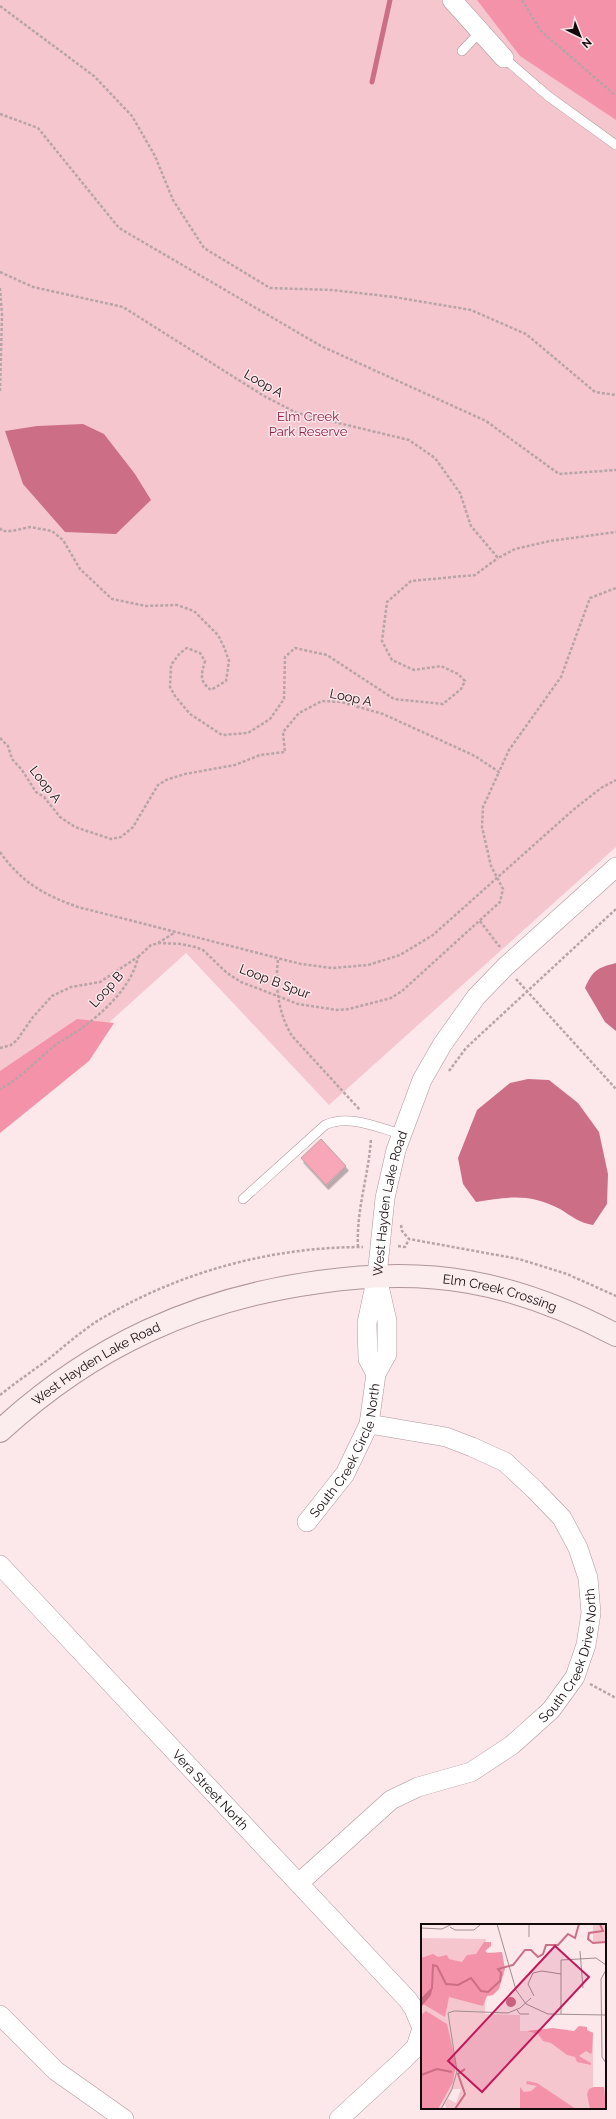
<svg xmlns="http://www.w3.org/2000/svg" width="616" height="2119" font-family="Raleway,sans-serif">
  <defs>
    <filter id="shadow"><feDropShadow dx="2.5" dy="4.5" stdDeviation="0" flood-color="#0004"/></filter>
  </defs>
  <rect width="100%" height="100%" fill="#fce7ea"/>
  <path fill="#f6c6cf" d="M0,0H616V847L329,1105L186,953L0,1121Z"/>
  <path fill="#f492a9" d="M477,0H616V120L520,56Z
    M77,1019L114,1023L89,1061L0,1133V1071Z"/>
  <path fill="#cc6e85" d="M83,424L104,434L135,474L151,500L116,534L65,532L23,484L5,431L37,426Z
    M616,963V1031L605,1022L585,988C593,970 597,968 616,963Z
    M528,1079L549,1080L578,1103L599,1132L608,1174L607,1204L593,1225C580,1223 571,1216 560,1209C528,1193 510,1197 476,1202L463,1184L458,1158L477,1110L510,1083Z"/>
  <g fill="none" stroke-linecap="round" stroke-linejoin="round">
    <path stroke="#cc6e85" stroke-width="5" d="M372,82L390,0"/>
  </g>
  <path fill="#f7a7b8" stroke="#baa1a5" filter="url(#shadow)" d="M321,1139L346,1166L326,1185L301,1158Z"/>
  <g fill="none" stroke-linecap="round" stroke-linejoin="round">
    <defs>
      <path id="lane" d="M462,51L480,32
        M504,58L548,96L616,145
        M243,1199L325,1125C349,1114 376,1127 401,1134"/>
      <g id="street">
        <path d="M452,0L504,58"/>
        <path id="s1" d="M376,1374L368,1359L367,1323L377,1276L385,1198L396,1150L422,1080L442,1045L476,997L505,967L616,867"/>
        <path id="s2" d="M307,1522L345,1474L369,1424L376,1374L387,1354V1321L378,1282"/>
        <path id="s3" d="M0,1565L408,2000L414,2009L422,2028L416,2047L402,2061L339,2119"/>
        <path id="s4" d="M299,1883L391,1800L418,1787L471,1772L512,1745L551,1710L575,1677L586,1645L591,1613L588,1578L578,1548L562,1518L535,1490L505,1462L472,1447L446,1437L369,1424"/>
        <path d="M0,2015L56,2071L124,2119"/>
      </g>
      <g id="secondary">
        <path id="s5" d="M0,1431C92,1346 195,1299 319,1282C368,1275 419,1273 469,1282C521,1291 569,1310 616,1335"/>
      </g>
    </defs>
    <use href="#lane" stroke="#af969b" stroke-width="10"/>
    <use href="#street" stroke="#af969b" stroke-width="20"/>
    <use href="#secondary" stroke="#af969b" stroke-width="24"/>
    <path stroke="#b6a4a7" stroke-width="2.5" stroke-dasharray="3 2" stroke-linecap="butt" d="M522,0L541,31L616,96
      M0,6L94,76L132,116L155,156L173,200L204,248L270,288L332,290L394,297L471,310L526,334L595,392L616,395
      M0,114L38,128L119,228L321,346L486,421L559,474L616,470
      M0,272L33,287L123,307L264,396L297,413L409,440L435,458L460,493L471,526L498,558L515,549L550,541L616,532
      M0,288L2,315L0,391
      M0,528L2,531H12L30,527L52,531L63,540L80,569L112,599L146,606L177,605L194,611L218,635L224,647L229,661L226,681L211,690C199,681 201,675 205,661L200,653L187,648L180,653L171,665L170,687L175,696L190,714L222,735L248,733L270,719L284,699L285,657L295,648L327,655L394,699L443,704L461,689L465,681L458,674L441,666L414,670L392,660L382,641L387,602L411,581L475,575L498,558
      M0,738L8,746L12,759L22,770L36,792L44,797L60,817L75,827L111,839L121,837L133,827L158,785L166,780L185,774L235,765L260,755L285,752L283,732L299,713L322,701L341,702L383,714L475,756L499,772L509,750L561,677L590,598L616,588
      M0,852C21,882 44,895 78,907L301,964L332,968L368,965L400,955L433,935L573,810L601,788L616,780
      M480,921L499,946H502
      M158,943L174,933
      M138,957L151,945L160,943L181,944L195,947L203,950L227,973L241,982L298,1004L337,1010L349,1009L391,998L402,991L500,902L503,889L491,866L482,827L483,807L499,772
      M278,960C275,986 278,1013 292,1036L360,1110
      M516,979L616,1089
      M0,1048L11,1045L17,1040L33,1017L52,996L71,987L100,982L138,957C132,986 105,1011 82,1028C74,1034 66,1038 58,1043C38,1058 23,1077 0,1089
      M449,1071L466,1048L616,909
      M401,1225L402,1231L409,1239L519,1259L567,1274L616,1296
      M398,1246L405,1247L409,1239
      M358,1247C356,1209 369,1175 371,1138
      M0,1395C15,1383 31,1372 46,1361C65,1346 83,1329 104,1317C183,1271 272,1247 363,1247
      M590,1684L616,1698"/>
    <use href="#lane" stroke="#fff" stroke-width="9"/>
    <use href="#street" stroke="#fff" stroke-width="19"/>
    <use href="#secondary" stroke="#fbecee" stroke-width="22"/>
  </g>
  <g text-anchor="middle" stroke-width="3" stroke-linejoin="round" paint-order="stroke">
    <g font-size="13" fill="#130a0c" stroke="#fce7ea">
      <text transform="translate(264 383) rotate(30)" y="5">Loop A</text>
      <text transform="translate(351 697) rotate(12)" y="5">Loop A</text>
      <text transform="translate(46 784) rotate(52)" y="5">Loop A</text>
      <text transform="translate(275 981) rotate(21)" y="5">Loop B Spur</text>
      <text transform="translate(106 989) rotate(-48)" y="5">Loop B</text>
      <text dy="5" stroke="none"><textPath href="#s1" startOffset="175">West Hayden Lake Road</textPath></text>
      <text dy="5" stroke="none"><textPath href="#s5" startOffset="541">Elm Creek Crossing</textPath></text>
      <text dy="5" stroke="none"><textPath href="#s5" startOffset="118">West Hayden Lake Road</textPath></text>
      <text dy="5" stroke="none"><textPath href="#s2" startOffset="83">South Creek Circle North</textPath></text>
      <text dy="5" stroke="none"><textPath href="#s4" startOffset="369">South Creek Drive North</textPath></text>
      <text dy="5" stroke="none"><textPath href="#s3" startOffset="308">Vera Street North</textPath></text>
    </g>
    <g font-size="13" fill="#932148" stroke="#fce7ea">
      <text x="308" y="421">Elm Creek<tspan x="308" dy="15">Park Reserve</tspan></text>
    </g>
  </g>
  <g transform="translate(421 1924)">
    <rect width="185" height="185" fill="#fce7ea"/>
    <path d="M172,0H185V19H172ZM0,14L65,15L64,90L99,91V107L172,108V164L185,165V185H25L24,180L21,185H0V80L10,71L13,62L0,74ZM32,165H40L35,179L27,175Z" fill="#f6c6cf" fill-rule="evenodd"/>
    <path d="M63,18H70V22L64,27L67,29L81,28L84,45L78,65L72,71L66,72L62,82L28,73L24,93L2,80L13,62L0,74V34L12,30L17,33L26,31L28,35L41,38L46,31L55,30ZM5,87L26,100L35,139L32,158L17,185H0V91ZM158,102L166,103V106L172,109L171,128L170,130L165,127L158,132L170,139V141L156,138L154,133L146,131L130,119L122,117L117,110L106,107L132,104L153,107ZM106,157L116,159L155,185H99V163L103,168L110,167L116,162L105,160ZM173,163H183L185,185H169L166,170L168,165Z" fill="#f492a9"/>
    <path d="M12,62L10,71L0,83V74ZM85 78a5 5 0 1 1 10 0a5 5 0 1 1-10 0Z" fill="#cc6e85"/>
    <path fill="none" stroke="#cc6e85" stroke-width="2" d="M179,0L182,7L168,9L167,15L172,19L185,18M11,65L12,41L16,42L25,60L37,61L50,54L60,67L67,68L79,57L80,49L77,45L92,41L104,26H110L117,33L122,30L125,21H137L147,10L154,14L158,0M0,151L16,145L31,148M34,185L44,170L37,150L44,145"/>
    <path fill="none" stroke="#9f8f91" stroke-width="1" d="M76,0L95,66L105,80L127,90L185,91M108,0V13M29,3L34,6H53L60,0M0,4L21,5L31,0M159,27L162,64M185,46L180,55L181,133L185,139M113,72L107,60L112,49L121,47L140,50M96,86L99,90H108M140,90V36L175,34L185,41M20,185L31,165L36,147L27,89L33,87L87,89L99,84L110,74"/>
    <path fill="#c2185b" fill-opacity="0.15" stroke="#c2185b" stroke-width="2" d="M134,22L168,53L61,168L27,137Z"/>
    <rect width="185" height="185" fill="none" stroke="#130a0c" stroke-width="2"/>
  </g>
  <g transform="translate(580 36) rotate(137)" stroke="#fce7ea" stroke-width="3" paint-order="stroke">
  <path d="M0-3L7 15L0 10L-7 15Z" fill="#130a0c"/>
  <text y="-6" font-size="11" font-weight="bold" text-anchor="middle" fill="#130a0c">N</text>
  </g>
</svg>
